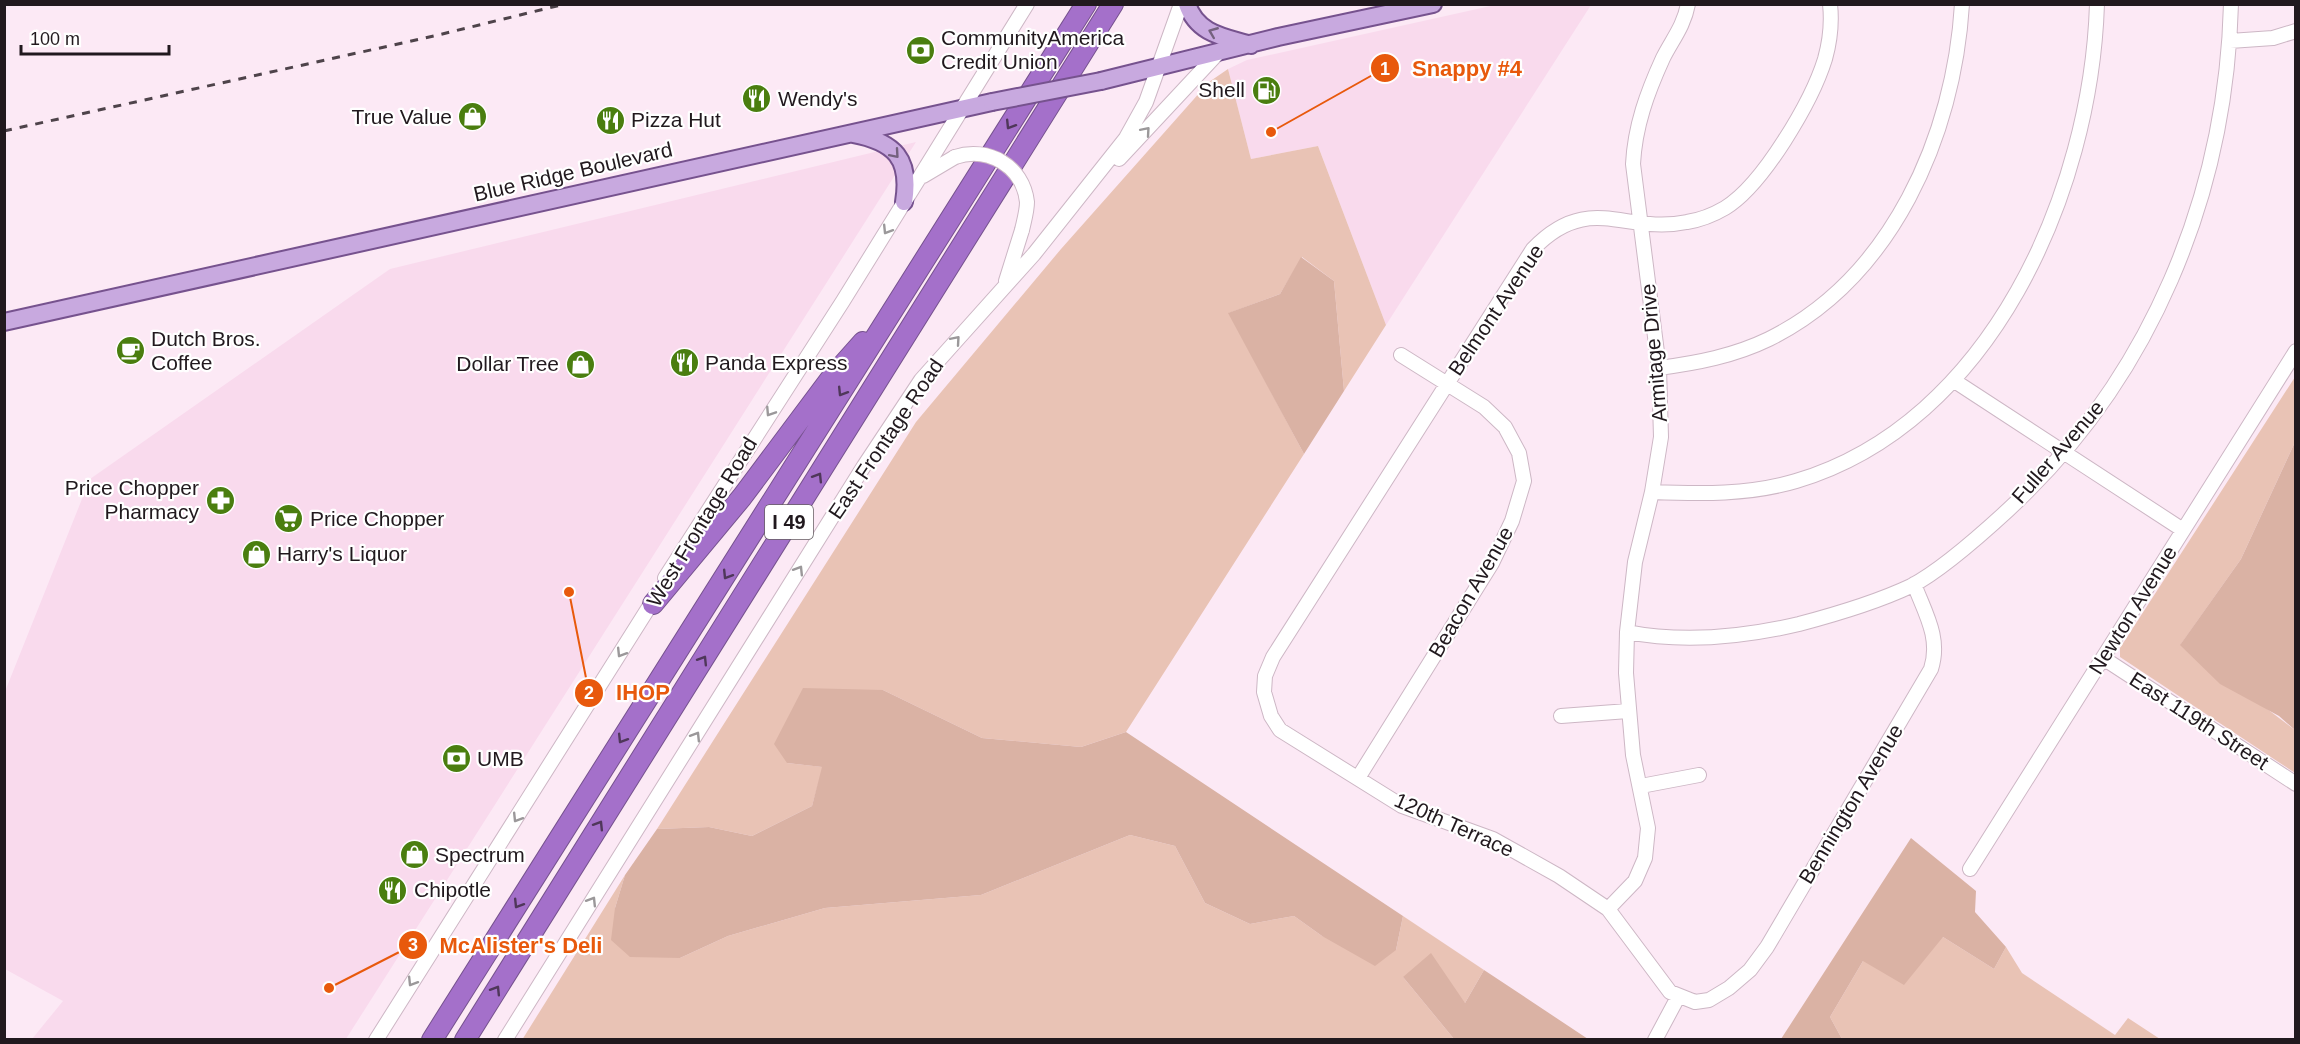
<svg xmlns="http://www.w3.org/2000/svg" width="2300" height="1044" font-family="Arial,sans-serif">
  <rect width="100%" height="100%" fill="#fce9f5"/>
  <path fill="#f9daed" d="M1495,5H1591L1386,325L1318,146L1251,159L1228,69L1247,60Z
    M916,142L346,1039H32L63,1001L5,969L4,694L90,479L390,269Z"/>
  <path fill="#e9c3b5" d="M1228,69L1251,159L1318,146L1386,325L1344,391L1334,281L1302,257L1280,294L1229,313L1304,454L1126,732L1081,747L982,738L883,690L787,763L823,767L812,806L752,836L709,827L657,829L916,422L1061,249L1209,82Z
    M2295,377V442L2241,559L2181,644L2295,730V773L2120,657V648Z
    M1130,835L1175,846L1205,903L1250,924L1294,916L1322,936L1396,950L1403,916L1484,970L1465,1003L1403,977L1454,1039L522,1040L625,875L615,908L680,958L728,936L825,908L981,895Z
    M1943,937L1994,969L2006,947L2022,973L2115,1035L2128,1018L2160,1039H1842L1830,1017L1863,961Z"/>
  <path fill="#dab2a4" d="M1301,257L1334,281L1344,391L1304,454L1228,313L1280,294Z
    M2295,442V730L2279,716L2220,684L2180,645L2241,559Z
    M803,688L883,690L982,738L1081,747L1126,732L1403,916L1396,950L1375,966L1322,936L1294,916L1250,924L1205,903L1175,846L1130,835L981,895L825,908L728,936L680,958L630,957L611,940L615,908L625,875L657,829L709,827L752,836L812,806L822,767L787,763L774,744Z
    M1911,838L1976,891L1975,912L2006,947L1994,969L1943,937L1904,985L1863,961L1830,1017L1842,1039H1781Z
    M1431,953L1465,1003L1484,970L1588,1039H1454L1403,977Z"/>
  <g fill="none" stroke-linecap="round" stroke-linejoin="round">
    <defs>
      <path id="minor" d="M1830,4C1832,22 1830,41 1825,59C1812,101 1763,185 1725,208C1713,215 1700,220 1687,222C1625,235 1589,191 1533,249L1273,657L1265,676L1264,692L1271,716L1280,730L1402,806L1493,839L1559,876L1608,909L1670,992L1695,1002L1709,1000L1729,988L1750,970L1767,947L1931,669C1941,638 1925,613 1914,584
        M2230,41L2273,38L2296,31
        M1119,159L1218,53
        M923,176L955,157
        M1006,281L1022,230
        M1659,368C1697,363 1734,356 1769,339C1892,278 1954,136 1962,4
        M1953,380L2183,530
        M1652,492C1701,494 1749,495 1796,481C1991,423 2091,192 2097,4
        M665,578L843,301L1027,4
        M1627,632C1683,643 1744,637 1799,624C1837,614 1875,603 1911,586C1940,571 1983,533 2008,510C2150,379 2226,196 2231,4
        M2103,658L2296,784
        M1561,716L1628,711
        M1358,778L1492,563L1512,521L1524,481L1519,453L1505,427L1484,407L1401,355
        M1641,786L1699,775
        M1970,869L2296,351
        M1608,909L1635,881L1645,858L1648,828L1633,755L1626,673L1627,632L1635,562L1652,492L1661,437L1659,368L1633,164C1635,126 1647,93 1663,58C1672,40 1684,26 1688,4
        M376,1040L656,596
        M505,1040L864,466L921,380L1034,254L1126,138L1146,102L1181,4
        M1655,1040L1678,997"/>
      <path id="major" d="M1187,4C1197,34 1224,37 1251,45
        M1101,81L1278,37L1433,4
        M853,134C895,142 911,159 904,202
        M4,322L992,102"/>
      <path id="highway" d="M653,604L742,497L831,378L863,342
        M432,1040L1086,4
        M465,1040L1113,4"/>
    </defs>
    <use href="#minor" stroke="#cdb7c5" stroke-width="16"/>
    <use href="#major" stroke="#76528e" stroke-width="20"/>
    <use href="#highway" stroke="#76528e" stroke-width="22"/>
    <use href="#minor" stroke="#fff" stroke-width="14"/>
    <use href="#major" stroke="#c8a9df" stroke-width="16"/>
    <use href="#highway" stroke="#a470ca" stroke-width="20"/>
    <path stroke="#4e434a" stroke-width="3" stroke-dasharray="8 8" stroke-linecap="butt" d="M4,131L434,36L565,4"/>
    <defs>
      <path id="minor-bridge" d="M955,157C988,146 1023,166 1027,202C1027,211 1024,221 1022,230"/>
      <path id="major-bridge" d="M992,102L1101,81"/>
    </defs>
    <use href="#minor-bridge" stroke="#cdb7c5" stroke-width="16" stroke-linecap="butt"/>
    <use href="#major-bridge" stroke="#76528e" stroke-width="20" stroke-linecap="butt"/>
    <use href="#minor-bridge" stroke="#fff" stroke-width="14"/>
    <use href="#major-bridge" stroke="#c8a9df" stroke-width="16"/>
  </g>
  <defs><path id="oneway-chevron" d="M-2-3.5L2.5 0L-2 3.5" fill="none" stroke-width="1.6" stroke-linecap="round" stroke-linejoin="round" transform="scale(1.5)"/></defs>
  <g stroke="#74617e">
    <use href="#oneway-chevron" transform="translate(1213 32) rotate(-158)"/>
    <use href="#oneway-chevron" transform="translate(895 154) rotate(49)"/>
  </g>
  <g stroke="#4f375a">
    <use href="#oneway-chevron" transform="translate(1010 125) rotate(122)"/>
    <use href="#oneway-chevron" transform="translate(842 392) rotate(122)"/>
    <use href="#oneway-chevron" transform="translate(818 477) rotate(-58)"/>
    <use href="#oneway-chevron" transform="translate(727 575) rotate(122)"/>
    <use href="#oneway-chevron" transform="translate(703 660) rotate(-58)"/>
    <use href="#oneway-chevron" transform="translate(622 739) rotate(122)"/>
    <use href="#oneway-chevron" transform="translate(599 825) rotate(-58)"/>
    <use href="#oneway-chevron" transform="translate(518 904) rotate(122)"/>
    <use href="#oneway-chevron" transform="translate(496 990) rotate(-58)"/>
  </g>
  <g stroke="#9b989a">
    <use href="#oneway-chevron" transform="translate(1146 131) rotate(-49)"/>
    <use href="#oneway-chevron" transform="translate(887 230) rotate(122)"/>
    <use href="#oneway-chevron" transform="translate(956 340) rotate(-49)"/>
    <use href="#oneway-chevron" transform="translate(770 412) rotate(123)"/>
    <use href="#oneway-chevron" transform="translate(799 570) rotate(-58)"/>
    <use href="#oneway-chevron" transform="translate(621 653) rotate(122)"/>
    <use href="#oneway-chevron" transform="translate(696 736) rotate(-58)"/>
    <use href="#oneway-chevron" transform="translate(517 818) rotate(122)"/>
    <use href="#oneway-chevron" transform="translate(592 901) rotate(-58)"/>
    <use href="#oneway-chevron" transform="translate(412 982) rotate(122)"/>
  </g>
  <defs>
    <symbol id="bank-disc" viewBox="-11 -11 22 22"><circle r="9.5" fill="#4a7e0f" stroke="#fff"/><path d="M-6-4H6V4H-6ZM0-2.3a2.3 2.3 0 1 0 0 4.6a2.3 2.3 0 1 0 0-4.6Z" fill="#fff"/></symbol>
    <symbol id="fuel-disc" viewBox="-11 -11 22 22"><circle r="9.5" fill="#4a7e0f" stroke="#fff"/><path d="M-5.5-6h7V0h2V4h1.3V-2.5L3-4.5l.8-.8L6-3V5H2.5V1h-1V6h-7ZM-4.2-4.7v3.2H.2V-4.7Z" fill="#fff"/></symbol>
    <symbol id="restaurant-disc" viewBox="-11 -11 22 22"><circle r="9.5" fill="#4a7e0f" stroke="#fff"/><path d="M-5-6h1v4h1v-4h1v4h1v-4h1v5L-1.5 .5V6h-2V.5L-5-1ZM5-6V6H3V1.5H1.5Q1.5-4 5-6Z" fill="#fff"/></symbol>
    <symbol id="shop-disc" viewBox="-11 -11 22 22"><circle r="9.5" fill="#4a7e0f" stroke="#fff"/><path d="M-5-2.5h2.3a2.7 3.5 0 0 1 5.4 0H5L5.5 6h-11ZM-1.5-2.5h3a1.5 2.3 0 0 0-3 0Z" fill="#fff"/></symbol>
    <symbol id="cafe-disc" viewBox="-11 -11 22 22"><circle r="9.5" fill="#4a7e0f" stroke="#fff"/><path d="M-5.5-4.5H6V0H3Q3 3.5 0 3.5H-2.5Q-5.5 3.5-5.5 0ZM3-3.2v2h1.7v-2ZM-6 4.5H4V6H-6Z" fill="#fff"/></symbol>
    <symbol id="pharmacy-disc" viewBox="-11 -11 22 22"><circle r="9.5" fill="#4a7e0f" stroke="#fff"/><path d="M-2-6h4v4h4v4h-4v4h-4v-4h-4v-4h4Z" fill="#fff"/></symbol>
    <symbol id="supermarket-disc" viewBox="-11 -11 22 22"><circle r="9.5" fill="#4a7e0f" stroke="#fff"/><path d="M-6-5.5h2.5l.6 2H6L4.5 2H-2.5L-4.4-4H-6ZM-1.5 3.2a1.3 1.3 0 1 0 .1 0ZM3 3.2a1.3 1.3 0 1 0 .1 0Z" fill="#fff"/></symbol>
  </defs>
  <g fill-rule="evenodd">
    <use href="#bank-disc" x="904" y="34" width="33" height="33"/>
    <use href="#fuel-disc" x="1250" y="74" width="33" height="33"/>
    <use href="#restaurant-disc" x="740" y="82" width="33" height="33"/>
    <use href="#shop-disc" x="456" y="100" width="33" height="33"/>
    <use href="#restaurant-disc" x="594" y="104" width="33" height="33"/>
    <use href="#cafe-disc" x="114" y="334" width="33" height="33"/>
    <use href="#restaurant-disc" x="668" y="346" width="33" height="33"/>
    <use href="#shop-disc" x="564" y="348" width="33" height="33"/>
    <use href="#pharmacy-disc" x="204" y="484" width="33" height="33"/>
    <use href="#supermarket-disc" x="272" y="502" width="33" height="33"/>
    <use href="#shop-disc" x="240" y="538" width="33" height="33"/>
    <use href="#bank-disc" x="440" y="742" width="33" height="33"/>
    <use href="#shop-disc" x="398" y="838" width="33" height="33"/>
    <use href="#restaurant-disc" x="376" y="874" width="33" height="33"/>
  </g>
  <g text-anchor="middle" stroke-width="4.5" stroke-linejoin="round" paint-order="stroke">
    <rect fill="#fff" stroke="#645e62" stroke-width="1.5" x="765" y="505" width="48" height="34" rx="4.5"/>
    <g font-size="20" font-weight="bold" fill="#21191e">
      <text x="789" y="529">I 49</text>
    </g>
    <g font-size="21" fill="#21191e" stroke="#fff" text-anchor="start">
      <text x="941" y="45">CommunityAmerica<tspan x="941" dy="24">Credit Union</tspan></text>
      <text x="1245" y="97" text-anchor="end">Shell</text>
      <text x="778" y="106">Wendy's</text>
      <text x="452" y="124" text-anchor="end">True Value</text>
      <text x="631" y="127">Pizza Hut</text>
      <text x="151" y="346">Dutch Bros.<tspan x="151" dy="24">Coffee</tspan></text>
      <text x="705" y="370">Panda Express</text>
      <text x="559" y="371" text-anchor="end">Dollar Tree</text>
      <text x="199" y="495" text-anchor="end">Price Chopper<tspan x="199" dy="24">Pharmacy</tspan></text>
      <text x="310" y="526">Price Chopper</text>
      <text x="277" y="561">Harry's Liquor</text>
      <text x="477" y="766">UMB</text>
      <text x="435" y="862">Spectrum</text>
      <text x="414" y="897">Chipotle</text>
    </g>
    <g font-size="21" fill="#21191e" stroke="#fff">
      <text transform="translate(573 172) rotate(-13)" y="7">Blue Ridge Boulevard</text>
      <text transform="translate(1496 310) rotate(-56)" y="7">Belmont Avenue</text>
      <text transform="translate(1654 353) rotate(-95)" y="7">Armitage Drive</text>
      <text transform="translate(886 439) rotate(-56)" y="7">East Frontage Road</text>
      <text transform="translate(2058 452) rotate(-49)" y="7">Fuller Avenue</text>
      <text transform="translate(702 522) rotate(-59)" y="7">West Frontage Road</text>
      <text transform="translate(1471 592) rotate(-60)" y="7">Beacon Avenue</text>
      <text transform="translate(2133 610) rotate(-58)" y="7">Newton Avenue</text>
      <text transform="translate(2199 721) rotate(33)" y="7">East 119th Street</text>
      <text transform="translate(1851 804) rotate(-59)" y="7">Bennington Avenue</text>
      <text transform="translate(1454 825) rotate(24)" y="7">120th Terrace</text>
    </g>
  </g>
  <path fill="none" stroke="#e8590c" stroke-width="2" d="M1271 132L1385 68M569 592L589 693M329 988L413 945"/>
  <g fill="#e8590c" stroke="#fff" stroke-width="2">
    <circle cx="1271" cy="132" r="6"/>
    <circle cx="569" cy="592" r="6"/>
    <circle cx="329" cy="988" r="6"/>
    <circle cx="1385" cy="68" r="15"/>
    <circle cx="589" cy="693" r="15"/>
    <circle cx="413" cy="945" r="15"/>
  </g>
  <g font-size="18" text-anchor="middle" font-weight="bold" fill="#fff">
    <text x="1385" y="75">1</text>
    <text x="589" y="699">2</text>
    <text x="413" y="951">3</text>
  </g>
  <g font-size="22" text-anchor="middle" font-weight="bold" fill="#e8590c" stroke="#fff" stroke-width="4.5" stroke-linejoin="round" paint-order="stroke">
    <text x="1467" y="76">Snappy #4</text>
    <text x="643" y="700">IHOP</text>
    <text x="521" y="953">McAlister's Deli</text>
  </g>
  <rect width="2300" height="1044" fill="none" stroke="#21191e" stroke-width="12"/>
  <path d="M21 45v9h148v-9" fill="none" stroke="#21191e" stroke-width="3"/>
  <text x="30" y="45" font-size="18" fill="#21191e" stroke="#ffffff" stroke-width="4.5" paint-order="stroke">100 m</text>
</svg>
